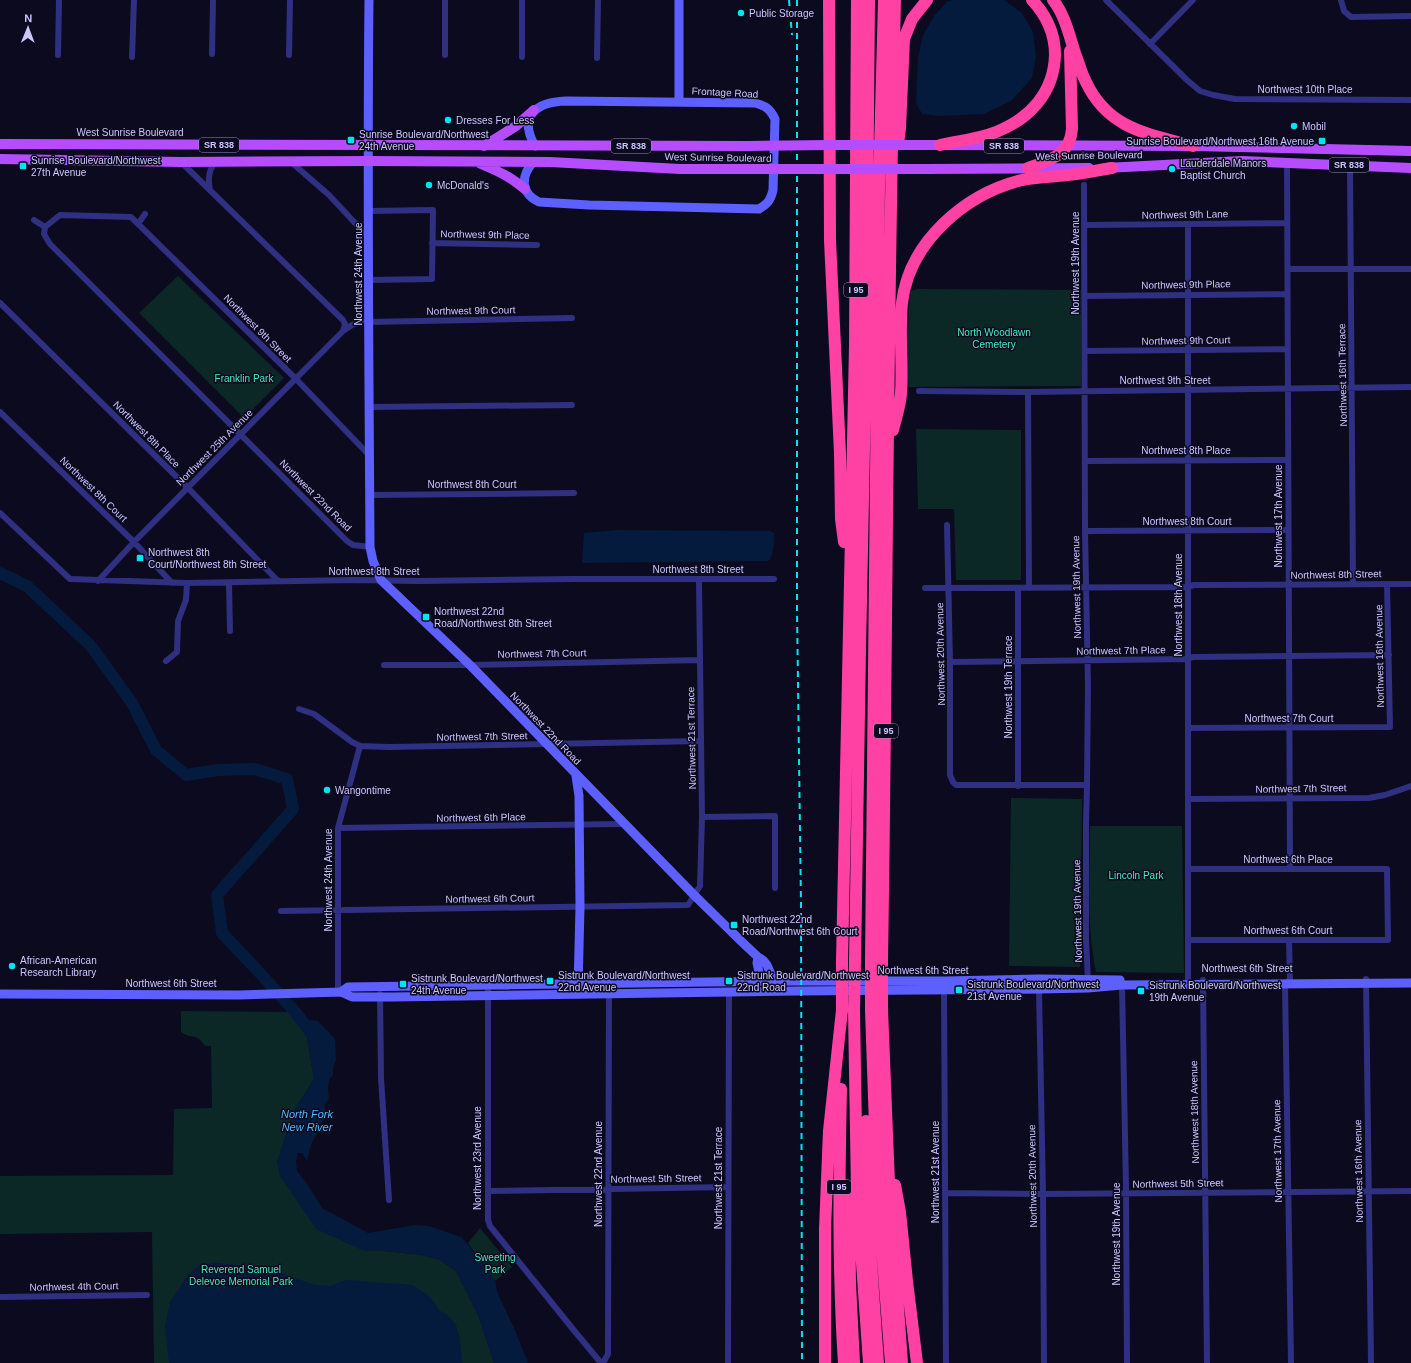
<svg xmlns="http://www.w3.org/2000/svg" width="1411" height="1363" font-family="Arial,sans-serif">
  <rect width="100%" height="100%" fill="#0c0a1e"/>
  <path fill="#0c2826" d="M178,276L284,378L244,418L139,313Z
    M917,289L1081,290V386L906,387L909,308L911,291Z
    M916,429L1021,430V580H956L954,509H918Z
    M1011,798L1082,799L1080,967L1009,966Z
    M1090,826H1182L1184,973L1096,972C1086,925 1090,874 1090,826Z
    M181,1011L292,1012L307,1037L314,1079L294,1111L277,1162L362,1250L385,1251L422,1255L440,1260L456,1271L478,1315L494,1363H154L152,1232L0,1234V1176L173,1175L174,1109L212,1108L211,1046H205C196,1032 192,1040 181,1032Z
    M480,1228L512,1267L495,1281L468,1243Z"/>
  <path fill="#041b3d" d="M952,0H1004L1022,13L1033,32L1036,56L1032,78L1011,101L984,114L939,116L922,114L916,103L918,57L923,35L934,16L947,2Z
    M618,530L770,531L774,533C774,542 774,552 770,560L767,561L583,563L582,562L584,533Z
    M309,1020L318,1021L335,1039L336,1060L333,1068V1075L329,1080L328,1089L329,1099L325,1104V1116L311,1145L307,1161L302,1153H298L296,1161L297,1171L308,1185L322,1208L348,1222L368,1233L415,1225L429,1226L461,1237L467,1243L495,1281L498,1294L515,1330L528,1363H494L478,1315L456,1271L440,1260L422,1255L385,1251L362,1250L316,1229L280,1176L277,1162L294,1111L314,1079L307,1037L301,1028Z
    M216,1263L261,1267L278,1272L315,1285L330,1286L346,1280L413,1285L430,1297L440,1311L447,1314L456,1325L460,1338L462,1363H169L165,1326L170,1302L188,1275L200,1265Z"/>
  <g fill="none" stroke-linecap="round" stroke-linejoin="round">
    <path stroke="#041b3d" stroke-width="12" d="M0,573L27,586L91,646L132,703L156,750L186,775L218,770L255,769L287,779L293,809L217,895L222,933L258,971L296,1013L315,1038"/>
    <path stroke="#2f3082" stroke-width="6" d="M522,0V57
      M1106,0L1187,80L1200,91L1213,95L1235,99L1411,100
      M1341,0L1344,11L1351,17L1411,16
      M1150,44L1193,0
      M212,54L213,0
      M58,55L59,0
      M289,55L290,0
      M445,55V0
      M132,57L134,0
      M597,58L598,0
      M291,162L329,195L368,237
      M1287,163L1290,868
      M1350,165L1353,584
      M1084,185L1085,531L1088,686L1087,785L1086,823V939L1088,982
      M210,190C208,180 208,169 216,162
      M368,211L433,210L432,279L369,280
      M34,220L45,227
      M138,224L145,214
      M1188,224V985
      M1084,225L1287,223
      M45,227L44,234L50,244L347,541L353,545L370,547
      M45,227L60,215L131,217L296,379L369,455
      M432,243L537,245
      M1288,269H1411
      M1085,296L1287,294
      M0,303L188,488L278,581
      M369,322L572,318
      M343,331L352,325L362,321
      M1085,351L1288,349
      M919,391L1028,392L1411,387
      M1028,392L1029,588
      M370,407L572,405
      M0,412L134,542L172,583
      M1085,461L1288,460
      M370,495L574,493
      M0,513L70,579L187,583L353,580L419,581L575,579H774
      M947,525L950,662V775L953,782L956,785H1087
      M1085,531L1288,530
      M98,581L134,542L343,331L345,324L343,320L181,162
      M229,583L230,631
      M925,588L1187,587L1194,585L1411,584
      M166,661L177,652L178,621L186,600L187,583
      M950,662L1188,659L1193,657L1389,655
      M384,665H470L700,660
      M299,709L314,714L352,742L360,746L389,747L701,741
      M1188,728L1390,727L1387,584
      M1018,786V588
      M1189,799L1369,798L1385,795L1411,786
      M702,817L775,816V888
      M338,828L624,824
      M281,911L688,905L700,886L702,817L699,580
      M1188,940H1388L1387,869H1188
      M1289,940L1290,979L1285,984L1291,1363
      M1366,979L1371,1363
      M1203,980L1207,1363
      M1122,985L1126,1186L1127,1363
      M488,986V1220L490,1226L572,1328L601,1363
      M944,987L946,1363
      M1039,989L1043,1194L1044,1363
      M338,993V828L360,746
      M380,994L381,1078L389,1200
      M488,1191L728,1187
      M945,1193L1043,1194L1411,1191
      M0,1297L147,1295
      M603,1363L608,1354L609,983
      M728,1363L729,992"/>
    <path stroke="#5d60ff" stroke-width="9" d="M369,0C367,182 369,365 370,547L373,561L381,580L470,665L694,895L742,942L758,957L763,960L767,965L774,981
      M679,0V101
      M533,162C521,176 520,193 539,202L589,205L759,209C768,204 771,199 773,190L775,119C770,109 766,106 755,103L566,101C536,102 518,116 535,146
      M576,776L579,796L580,907L578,989
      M758,957L757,963L761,981
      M341,992L348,987L774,981H945L1039,979L1120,980
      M0,994L238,995L341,992L352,997H393L797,991L1039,989L1088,988L1122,985L1411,983"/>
    <path stroke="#b54dff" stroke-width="10" d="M0,144L748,146
      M926,145L1193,146L1411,151
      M484,146L516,126L534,110
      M0,159L181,162L368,161L550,162L680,169H748
      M481,164C500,172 509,176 525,189
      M1105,168L1242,161L1411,168
      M925,169L1089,168"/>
    <path stroke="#ff41a4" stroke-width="12" d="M829,0L830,240L840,453L841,519L844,542
      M1053,0C1065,15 1069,35 1075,53C1079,63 1081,73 1086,82C1108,129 1148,134 1193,146
      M898,144L900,128L904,39L912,19L927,0
      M940,145C958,141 978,139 996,132C1030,119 1054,92 1055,55C1055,34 1046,15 1032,0
      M1028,168C1049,160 1070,156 1072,129L1070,51
      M893,430C896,418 900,406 901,394C903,364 899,333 902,303C909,242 965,194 1022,180C1037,177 1052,177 1067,175C1082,174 1097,170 1112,168
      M842,961L855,346L857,0
      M855,961L860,650L866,348L869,0
      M871,961L879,187L884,0
      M882,961C887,641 887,320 895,0
      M854,1010L857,1192L869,1363
      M871,1010L877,1184L891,1363
      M882,1010L889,1183L902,1363
      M841,1089C839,1181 838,1272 844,1363
      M866,1121L868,1219L878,1363
      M895,1185L900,1212L907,1281L917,1363
      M849,1197L850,1283L854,1363
      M825,1363V1229L829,1131L842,1010"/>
    <path stroke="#00e3f1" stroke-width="2" stroke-dasharray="6 5" stroke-linecap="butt" d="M789,0L792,35
      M797,0V610L801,904L802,1363"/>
    <path stroke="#b54dff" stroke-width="10" d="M748,146L830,145H926
      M748,169H925"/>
    <path stroke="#ff41a4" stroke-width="12" d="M871,961V1010
      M882,961V1010
      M842,1010V961
      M854,1010L855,961"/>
  </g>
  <g fill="#00e3f1" stroke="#0c0a1e" stroke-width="1.5">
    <circle cx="741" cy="13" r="4"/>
    <circle cx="448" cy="120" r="4"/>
    <circle cx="1294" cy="126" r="4"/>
    <rect x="347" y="136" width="8" height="8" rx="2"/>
    <rect x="1318" y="137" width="8" height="8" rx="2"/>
    <rect x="19" y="162" width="8" height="8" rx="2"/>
    <circle cx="1172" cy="169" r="4"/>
    <circle cx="429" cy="185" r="4"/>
    <rect x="136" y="554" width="8" height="8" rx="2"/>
    <rect x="422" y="613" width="8" height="8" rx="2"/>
    <circle cx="327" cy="790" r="4"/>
    <rect x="730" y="921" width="8" height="8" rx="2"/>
    <circle cx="12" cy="966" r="4"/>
    <rect x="546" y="977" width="8" height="8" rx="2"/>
    <rect x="725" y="977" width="8" height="8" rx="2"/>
    <rect x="399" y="980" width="8" height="8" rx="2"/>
    <rect x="955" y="986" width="8" height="8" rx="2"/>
    <rect x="1137" y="987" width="8" height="8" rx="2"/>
  </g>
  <g text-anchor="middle" stroke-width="3" stroke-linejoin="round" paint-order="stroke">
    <g fill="#0c0a1e" stroke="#928ebc" stroke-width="1">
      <rect x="199" y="138" width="40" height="14" rx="3"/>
      <rect x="611" y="139" width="40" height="14" rx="3"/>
      <rect x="984" y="139" width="40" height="14" rx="3"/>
      <rect x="1329" y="158" width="40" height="14" rx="3"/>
      <rect x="844" y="283" width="24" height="14" rx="3"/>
      <rect x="874" y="724" width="24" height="14" rx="3"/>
      <rect x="827" y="1180" width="24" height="14" rx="3"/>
    </g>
    <g font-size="9" font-weight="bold" fill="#cbc6ff">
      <text x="219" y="148">SR 838</text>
      <text x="631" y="149">SR 838</text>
      <text x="1004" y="149">SR 838</text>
      <text x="1349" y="168">SR 838</text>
      <text x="856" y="293">I 95</text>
      <text x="886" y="734">I 95</text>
      <text x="839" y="1190">I 95</text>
    </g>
    <g font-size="10" fill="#cbc6ff" stroke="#0c0a1e" text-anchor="start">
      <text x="749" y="17">Public Storage</text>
      <text x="456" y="124">Dresses For Less</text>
      <text x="1302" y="130">Mobil</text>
      <text x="359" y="138">Sunrise Boulevard/Northwest<tspan x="359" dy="12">24th Avenue</tspan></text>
      <text x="1314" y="145" text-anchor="end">Sunrise Boulevard/Northwest 16th Avenue</text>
      <text x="31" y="164">Sunrise Boulevard/Northwest<tspan x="31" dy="12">27th Avenue</tspan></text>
      <text x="1180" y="167">Lauderdale Manors<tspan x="1180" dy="12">Baptist Church</tspan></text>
      <text x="437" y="189">McDonald's</text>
      <text x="148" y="556">Northwest 8th<tspan x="148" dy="12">Court/Northwest 8th Street</tspan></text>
      <text x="434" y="615">Northwest 22nd<tspan x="434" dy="12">Road/Northwest 8th Street</tspan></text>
      <text x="335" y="794">Wangontime</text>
      <text x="742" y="923">Northwest 22nd<tspan x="742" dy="12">Road/Northwest 6th Court</tspan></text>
      <text x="20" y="964">African-American<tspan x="20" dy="12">Research Library</tspan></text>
      <text x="558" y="979">Sistrunk Boulevard/Northwest<tspan x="558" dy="12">22nd Avenue</tspan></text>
      <text x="737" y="979">Sistrunk Boulevard/Northwest<tspan x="737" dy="12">22nd Road</tspan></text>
      <text x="411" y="982">Sistrunk Boulevard/Northwest<tspan x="411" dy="12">24th Avenue</tspan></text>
      <text x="967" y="988">Sistrunk Boulevard/Northwest<tspan x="967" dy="12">21st Avenue</tspan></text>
      <text x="1149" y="989">Sistrunk Boulevard/Northwest<tspan x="1149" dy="12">19th Avenue</tspan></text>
    </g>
    <g font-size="10" fill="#cbc6ff" stroke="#0c0a1e">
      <text x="1305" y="93">Northwest 10th Place</text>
      <text transform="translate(725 92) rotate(3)" y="4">Frontage Road</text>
      <text x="130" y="136">West Sunrise Boulevard</text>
      <text transform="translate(1089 155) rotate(-1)" y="4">West Sunrise Boulevard</text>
      <text transform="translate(718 157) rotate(1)" y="4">West Sunrise Boulevard</text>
      <text transform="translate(1185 214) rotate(-1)" y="4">Northwest 9th Lane</text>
      <text transform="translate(485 234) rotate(1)" y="4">Northwest 9th Place</text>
      <text transform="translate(1075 263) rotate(-90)" y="4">Northwest 19th Avenue</text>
      <text transform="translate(358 274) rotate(-90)" y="4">Northwest 24th Avenue</text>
      <text transform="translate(1186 284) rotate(-1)" y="4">Northwest 9th Place</text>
      <text transform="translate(471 310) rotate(-1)" y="4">Northwest 9th Court</text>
      <text transform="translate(258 328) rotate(45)" y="4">Northwest 9th Street</text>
      <text transform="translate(1186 340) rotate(-1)" y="4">Northwest 9th Court</text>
      <text transform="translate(1342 375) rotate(-91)" y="4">Northwest 16th Terrace</text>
      <text x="1165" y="384">Northwest 9th Street</text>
      <text transform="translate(147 434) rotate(45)" y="4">Northwest 8th Place</text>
      <text transform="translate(214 447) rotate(-45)" y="4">Northwest 25th Avenue</text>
      <text x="1186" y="454">Northwest 8th Place</text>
      <text x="472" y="488">Northwest 8th Court</text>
      <text transform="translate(94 489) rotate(44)" y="4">Northwest 8th Court</text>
      <text transform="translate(316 495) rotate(45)" y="4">Northwest 22nd Road</text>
      <text transform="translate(1278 516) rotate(-90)" y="4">Northwest 17th Avenue</text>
      <text x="1187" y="525">Northwest 8th Court</text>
      <text x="698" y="573">Northwest 8th Street</text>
      <text x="374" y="575">Northwest 8th Street</text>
      <text transform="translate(1336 574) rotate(-1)" y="4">Northwest 8th Street</text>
      <text transform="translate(1076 587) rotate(-91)" y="4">Northwest 19th Avenue</text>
      <text transform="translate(1178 605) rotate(-90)" y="4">Northwest 18th Avenue</text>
      <text transform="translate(1121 650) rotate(-1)" y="4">Northwest 7th Place</text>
      <text transform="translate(542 653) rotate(-1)" y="4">Northwest 7th Court</text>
      <text transform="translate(940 654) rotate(-91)" y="4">Northwest 20th Avenue</text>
      <text transform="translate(1379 656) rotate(-91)" y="4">Northwest 16th Avenue</text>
      <text transform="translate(1008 687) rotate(-90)" y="4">Northwest 19th Terrace</text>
      <text x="1289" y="722">Northwest 7th Court</text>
      <text transform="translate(546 728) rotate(46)" y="4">Northwest 22nd Road</text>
      <text transform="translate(482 736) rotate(-1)" y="4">Northwest 7th Street</text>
      <text transform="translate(691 738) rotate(-91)" y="4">Northwest 21st Terrace</text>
      <text transform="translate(1301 788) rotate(-1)" y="4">Northwest 7th Street</text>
      <text transform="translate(481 817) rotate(-1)" y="4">Northwest 6th Place</text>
      <text x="1288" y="863">Northwest 6th Place</text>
      <text transform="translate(328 880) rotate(-90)" y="4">Northwest 24th Avenue</text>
      <text transform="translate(490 898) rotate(-1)" y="4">Northwest 6th Court</text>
      <text transform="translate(1077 911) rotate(-91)" y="4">Northwest 19th Avenue</text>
      <text x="1288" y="934">Northwest 6th Court</text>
      <text x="1247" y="972">Northwest 6th Street</text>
      <text x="923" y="974">Northwest 6th Street</text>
      <text x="171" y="987">Northwest 6th Street</text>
      <text transform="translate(1194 1112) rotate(-91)" y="4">Northwest 18th Avenue</text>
      <text transform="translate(1277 1151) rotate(-91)" y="4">Northwest 17th Avenue</text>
      <text transform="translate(477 1158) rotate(-90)" y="4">Northwest 23rd Avenue</text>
      <text transform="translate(1358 1171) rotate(-91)" y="4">Northwest 16th Avenue</text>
      <text transform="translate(935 1172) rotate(-90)" y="4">Northwest 21st Avenue</text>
      <text transform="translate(598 1174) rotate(-90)" y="4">Northwest 22nd Avenue</text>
      <text transform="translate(1032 1176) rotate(-91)" y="4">Northwest 20th Avenue</text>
      <text transform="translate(656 1178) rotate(-1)" y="4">Northwest 5th Street</text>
      <text transform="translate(718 1178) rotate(-90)" y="4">Northwest 21st Terrace</text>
      <text transform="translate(1178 1183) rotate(-1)" y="4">Northwest 5th Street</text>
      <text transform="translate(1116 1234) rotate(-90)" y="4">Northwest 19th Avenue</text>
      <text transform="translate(74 1286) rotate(-1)" y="4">Northwest 4th Court</text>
    </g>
    <g font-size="10" fill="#47ebbb" stroke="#0c0a1e">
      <text x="994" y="336">North Woodlawn<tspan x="994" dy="12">Cemetery</tspan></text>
      <text x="244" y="382">Franklin Park</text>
      <text x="1136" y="879">Lincoln Park</text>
      <text x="495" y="1261">Sweeting<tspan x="495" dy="12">Park</tspan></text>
      <text x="241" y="1273">Reverend Samuel<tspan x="241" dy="12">Delevoe Memorial Park</tspan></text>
    </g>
    <g font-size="11" font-style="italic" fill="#54b7ff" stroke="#0c0a1e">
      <text x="307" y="1118">North Fork<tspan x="307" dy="13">New River</tspan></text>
    </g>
  </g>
  <g transform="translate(28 28) rotate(1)" stroke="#0c0a1e" stroke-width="3" paint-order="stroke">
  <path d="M0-3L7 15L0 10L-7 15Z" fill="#cbc6ff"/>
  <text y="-6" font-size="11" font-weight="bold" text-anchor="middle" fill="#cbc6ff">N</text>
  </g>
</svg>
